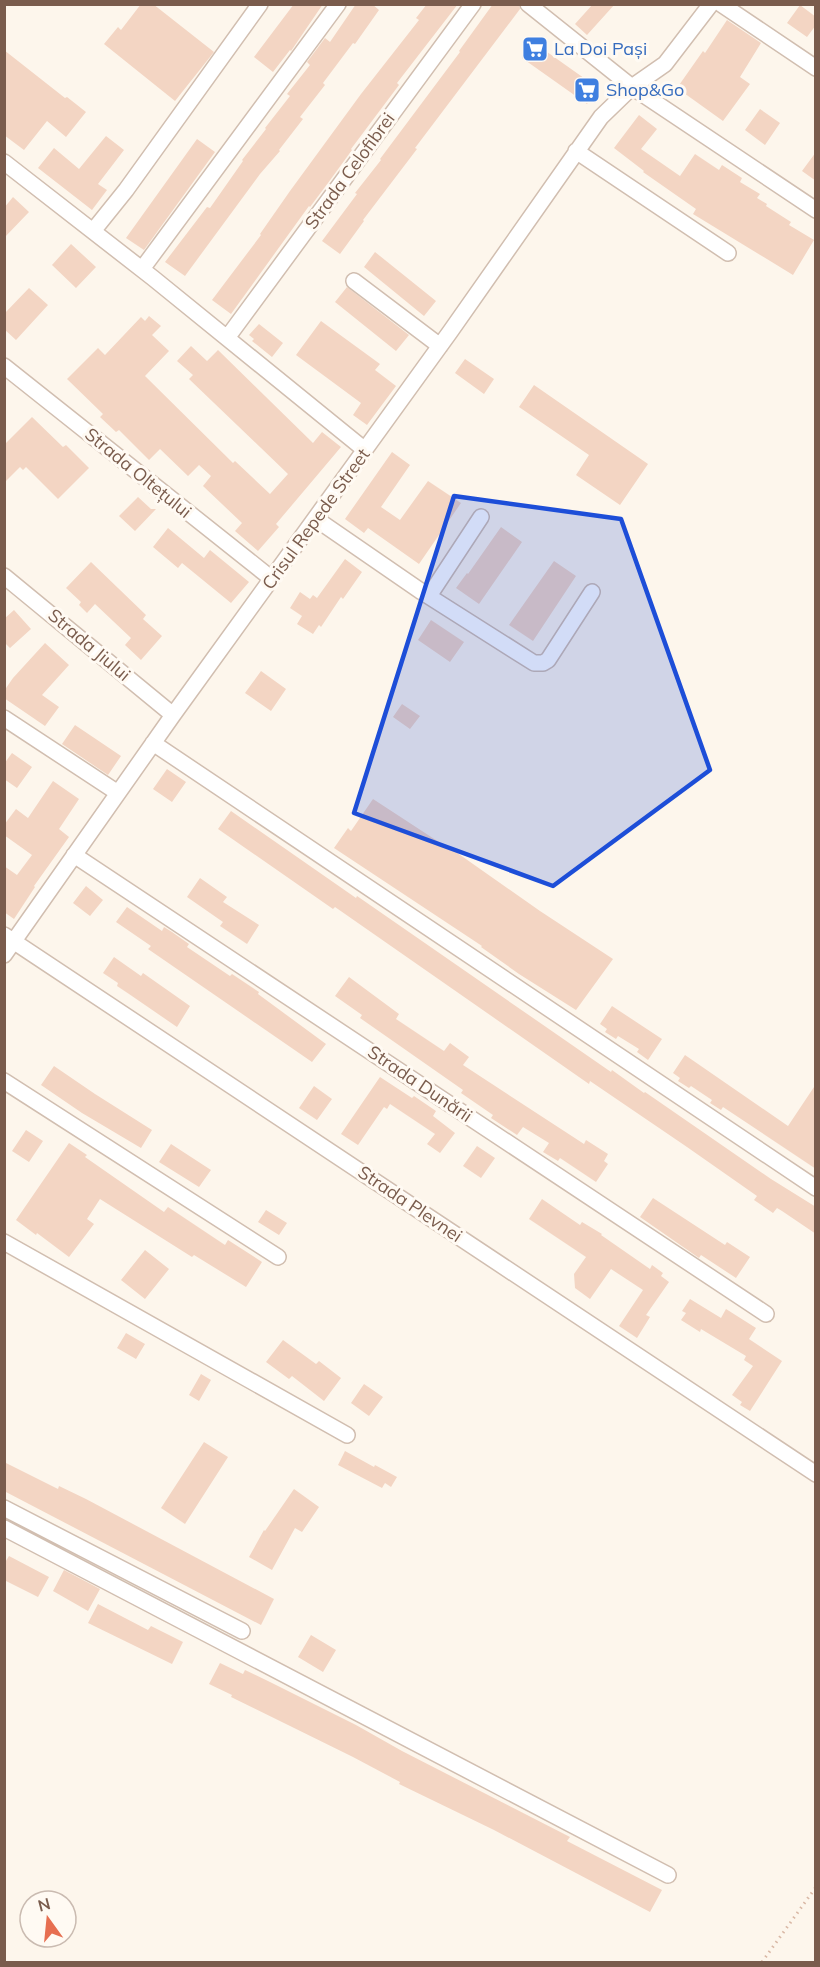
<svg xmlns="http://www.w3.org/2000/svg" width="820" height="1967" font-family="Mulish,sans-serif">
  <rect width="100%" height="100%" fill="#fdf6ec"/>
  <path fill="#f3d5c3" d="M141,4H153L214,52L175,101L104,44L118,27L121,30Z
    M294,4H323L291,51L290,50L273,72L254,57Z
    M356,4H372L379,10L355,44L353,43L323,83L325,85L300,117L303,119L279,150L280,151L260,174L185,276L165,262L207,207L210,208L243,161L242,160L266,129L265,128L290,96L287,94L310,65L307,62L325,38L330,42Z
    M427,4H458L397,83L399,85L351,149L352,150L328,183L310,207L309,206L231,314L212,300L261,235L260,234L290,191L361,94L419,20L416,18Z
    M493,4H519L520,9L415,148L417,149L363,220L364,221L340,254L322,241L357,194L355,193L381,160L380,159L460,52L459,51Z
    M593,4H615L587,35L575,24Z
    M800,5L816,17V25L807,37L787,23Z
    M727,20L761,43L740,77L750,84L723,121L677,88L703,51L705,53Z
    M533,42L598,88L587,104L522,58Z
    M4,50L65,98L67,97L86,112L66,137L47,121L24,150L4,135Z
    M760,109L780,123L765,145L745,130Z
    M639,115L657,129L641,149L680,176L695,154L719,170L722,165L742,178L740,182L760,194L757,198L767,204L766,206L791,222L789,225L814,240L793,275L693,214L696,209L643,172L644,171L614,148Z
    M106,136L124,150L98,184L107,190L92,210L38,168L54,148L79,169Z
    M197,139L215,152L144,250L126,238Z
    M816,152V181L802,171Z
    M13,197L29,212L4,238V208Z
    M71,244L96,267L76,288L52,265Z
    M375,252L436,301L424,316L364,267Z
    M347,287L409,335L396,351L335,302Z
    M29,288L48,305L16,340L4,329V314Z
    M149,316L161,326L152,335L169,351L145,376L233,463L235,461L270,494L288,474L189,379L193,375L177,361L191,346L207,361L218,350L313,443L322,432L341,447L276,524L279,527L258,551L235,531L242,523L203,486L211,476L199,465L188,476L160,449L149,460L119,430L116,432L100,417L103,414L67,379L98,348L105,355L141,317L145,321Z
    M321,321L380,364L375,370L396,386L367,425L353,415L361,403L296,355Z
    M259,324L283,343L272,357L252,341L254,339L249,335Z
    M465,359L494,379L484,394L455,373Z
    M534,385L648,464L620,505L576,475L589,455L519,407Z
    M32,417L63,447L66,445L89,468L58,499L26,467L23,470L20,467L4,483V445Z
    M392,452L410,465L381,507L400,520L428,481L461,503L419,564L368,528L364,533L345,519Z
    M138,497L151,509H156L135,531L119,516Z
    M501,527L522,542L479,604L456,588L467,573L468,574Z
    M168,528L204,558L210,550L249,582L231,603L182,563L178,568L153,547Z
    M345,559L362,572L343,599L341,597L321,627L319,625L313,634L297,624L302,616L290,608L300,592L310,599L313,595L317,598Z
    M554,561L576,576L533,641L509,625Z
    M91,562L146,615L143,619L162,636L141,660L125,645L131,638L95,604L87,613L79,605L81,602L66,588Z
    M14,610L31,629L10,648L4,642V619Z
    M431,620L464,642L450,662L418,640Z
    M45,643L69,665L42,695L59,707L45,726L4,698V691L13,678Z
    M261,671L286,689L271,711L245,693Z
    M402,704L420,716L410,729L393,717Z
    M75,725L121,756L108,775L62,744Z
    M12,753L32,767L17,788L4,779V764Z
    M167,769L186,782L172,802L153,789Z
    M53,781L79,799L59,829L69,837L34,886L35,887L14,919L4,912V866L17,875L32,855L4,835V825L16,809L28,818Z
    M373,799L445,846L446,845L540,911L613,959L576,1010L519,974L481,947L482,946L334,848L348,828L351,831Z
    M231,811L356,898L357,896L611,1072L612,1070L644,1093L645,1092L771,1179L816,1207V1234L782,1211L777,1208L773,1213L754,1200L757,1196L687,1147L590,1081L589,1084L335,907L333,909L218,829Z
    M200,878L227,897L223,902L259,925L247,944L220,926L223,922L187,897Z
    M86,886L103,900L90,916L73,903Z
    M127,907L162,931L164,927L172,932L189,944L187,947L230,976L232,974L259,992L258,994L326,1044L312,1062L148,949L151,946L116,922Z
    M114,957L141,976L143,973L190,1006L177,1027L129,994L117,986L118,983L103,973Z
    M349,977L399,1014L396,1019L444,1051L450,1043L469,1057L463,1065L584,1144L586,1140L608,1154L604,1161L608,1164L596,1182L560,1158L558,1161L543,1152L549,1143L523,1127L517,1135L491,1118L493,1115L461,1093L463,1090L360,1018L362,1015L335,996Z
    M612,1006L662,1039L648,1060L637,1052L639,1049L618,1036L616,1039L605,1032L607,1029L600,1024Z
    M685,1055L788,1126L816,1084V1169L723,1107L721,1110L710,1103L712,1100L691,1086L689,1088L678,1081L680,1078L673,1073Z
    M54,1066L95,1094L152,1130L141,1148L82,1113L41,1085Z
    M380,1077L412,1098L414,1096L436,1111L433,1116L455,1133L440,1153L427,1144L435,1134L390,1104L387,1109L384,1107L358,1145L341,1134Z
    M314,1086L332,1099L317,1120L299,1108Z
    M26,1130L43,1141L29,1162L12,1151Z
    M69,1143L87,1155L85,1157L164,1212L168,1207L225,1245L228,1240L262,1262L246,1287L194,1255L192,1257L100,1199L87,1219L94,1224L69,1257L37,1233L36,1235L16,1220Z
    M171,1144L211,1170L199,1187L159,1162Z
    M477,1146L495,1158L481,1178L463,1166Z
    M653,1198L725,1245L727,1242L750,1257L736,1278L701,1255L699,1258L640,1217Z
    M542,1199L580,1225L582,1222L602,1234L601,1235L650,1269L652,1265L663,1273L661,1276L669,1282L646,1315L650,1317L637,1338L619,1326L643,1290L611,1269L590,1299L575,1288L574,1274L586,1257L529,1219Z
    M266,1210L287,1223L279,1235L258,1222Z
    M145,1250L169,1269L145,1299L121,1280Z
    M690,1299L721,1318L726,1309L756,1328L749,1339L782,1361L750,1411L740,1405L742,1402L732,1395L753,1366L744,1360L746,1356L701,1329L700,1332L681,1320L686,1313L682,1311Z
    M126,1333L145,1344L136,1359L117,1348Z
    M283,1340L316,1364L319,1361L341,1378L324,1401L292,1376L289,1379L266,1362Z
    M201,1374L211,1380L199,1401L189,1395Z
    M364,1384L383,1397L369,1416L351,1403Z
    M204,1442L228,1457L185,1524L161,1508Z
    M345,1451L374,1467L375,1465L397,1477L391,1487L385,1483L382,1488L338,1465Z
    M4,1462L58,1489L59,1486L86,1499L274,1599L261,1625L4,1491Z
    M294,1489L319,1507L302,1532L295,1528L272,1570L249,1557L264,1530L265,1531Z
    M9,1556L49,1577L38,1597L4,1580V1564Z
    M64,1570L100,1589L88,1611L53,1591Z
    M98,1604L148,1630L151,1626L183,1642L172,1664L88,1623Z
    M311,1635L336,1650L323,1672L298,1657Z
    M220,1663L243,1674L245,1670L270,1682L356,1725L402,1751L570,1837L567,1841L662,1890L650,1912L494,1830L399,1784L400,1782L353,1757L231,1697L232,1695L209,1684Z"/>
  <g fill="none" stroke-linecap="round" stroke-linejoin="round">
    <defs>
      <path id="minor" d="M528,4L632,87L816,210
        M721,4L816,68
        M576,151L728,253
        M4,162L153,278L365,450
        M93,231L126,190L260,4
        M142,269L338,4
        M354,281L440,346
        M227,338L473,4
        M4,366L272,579
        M316,519L422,592L534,663H543L548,660L592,592
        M4,576L173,715
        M429,596L481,517
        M4,718L118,793
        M153,743L816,1188
        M74,855L766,1314
        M4,935L816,1474
        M4,955L173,715L450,332L601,117L632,87L665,64L711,4
        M4,1081L278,1257
        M4,1242L347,1435
        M4,1508L242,1631
        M4,1528L668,1875"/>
    </defs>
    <use href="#minor" stroke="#d1beb0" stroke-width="18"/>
    <path stroke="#d9b8a5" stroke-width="3" stroke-dasharray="1.5 4.5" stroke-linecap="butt" d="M762,1962L816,1887"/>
    <use href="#minor" stroke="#fff" stroke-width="15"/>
  </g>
  <path fill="#1d4ed8" fill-opacity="0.2" stroke="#1d4ed8" stroke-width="4.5" stroke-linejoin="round" d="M454,496L621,519L710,770L553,886L354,813Z"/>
  <defs>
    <symbol id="supermarket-square" viewBox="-11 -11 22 22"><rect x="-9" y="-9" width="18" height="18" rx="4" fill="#3f7fe0" stroke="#fffaf3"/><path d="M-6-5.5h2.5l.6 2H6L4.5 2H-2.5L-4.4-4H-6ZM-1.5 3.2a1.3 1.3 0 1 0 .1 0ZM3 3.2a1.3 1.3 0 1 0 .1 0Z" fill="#fff"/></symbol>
  </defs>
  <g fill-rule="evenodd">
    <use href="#supermarket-square" x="520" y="34" width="30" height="30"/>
    <use href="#supermarket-square" x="572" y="75" width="30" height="30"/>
  </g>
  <g text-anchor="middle" stroke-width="6" stroke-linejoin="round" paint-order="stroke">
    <g font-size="18" fill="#366cbe" stroke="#fffaf3" text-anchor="start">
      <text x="554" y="55">La Doi Pași</text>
      <text x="606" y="96">Shop&amp;Go</text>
    </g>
    <g font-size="18" fill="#7a5c4d" stroke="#fffaf3">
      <text transform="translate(350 171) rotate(-54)" y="6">Strada Celofibrei</text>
      <text transform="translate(138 473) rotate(39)" y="6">Strada Oltețului</text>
      <text transform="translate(316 519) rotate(-54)" y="6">Crisul Repede Street</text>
      <text transform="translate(89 645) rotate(40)" y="6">Strada Jiului</text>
      <text transform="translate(420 1084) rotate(34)" y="6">Strada Dunării</text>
      <text transform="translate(410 1204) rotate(34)" y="6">Strada Plevnei</text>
    </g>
  </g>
  <rect width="820" height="1967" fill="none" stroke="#7a5c4d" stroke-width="12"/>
  <g transform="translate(48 1919) rotate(345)"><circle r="28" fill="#fffaf3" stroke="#cabbb1" stroke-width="1.5"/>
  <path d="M0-4.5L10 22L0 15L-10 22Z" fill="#e76f51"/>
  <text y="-9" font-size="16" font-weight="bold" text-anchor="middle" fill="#7a5c4d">N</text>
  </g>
</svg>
